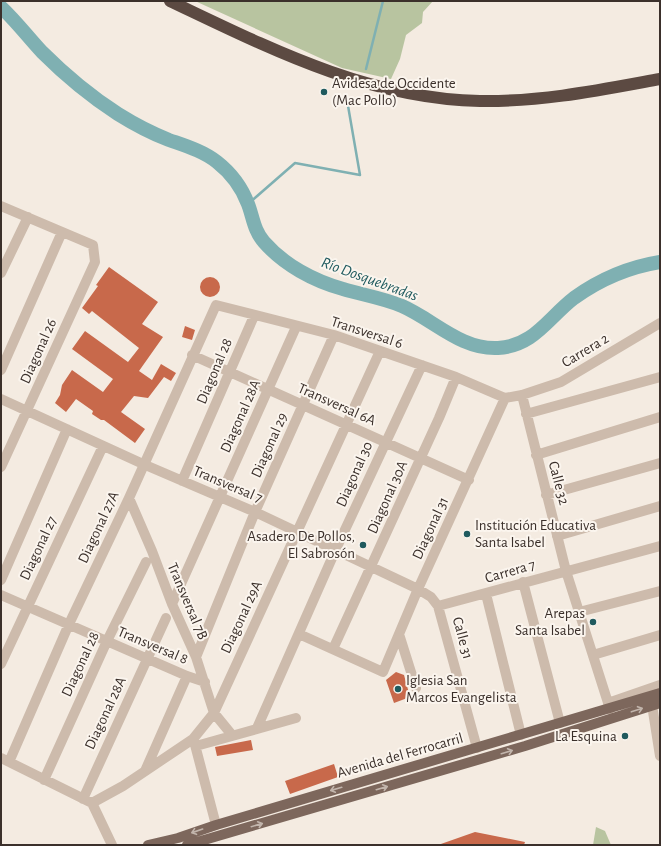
<svg xmlns="http://www.w3.org/2000/svg" width="661" height="846" font-family="'Alegreya Sans',sans-serif">
  <rect width="100%" height="100%" fill="#f4ebe1"/>
  <path fill="#b8c4a0" d="M195,1H433L423,12L422,23L406,35L400,59L391,79L342,68Z
    M596,827L605,831L611,845H593Z"/>
  <g fill="none" stroke-linecap="round" stroke-linejoin="round">
    <path stroke="#7fb0b2" stroke-width="2.5" d="M366,69L383,1
      M248,204L295,163L360,175L347,100"/>
    <path stroke="#7fb0b2" stroke-width="14" d="M1,7C16,21 28,37 42,52C65,75 90,96 118,114C134,124 151,133 169,140C186,146 203,151 217,162C231,173 242,188 248,204C253,217 254,231 264,242C284,265 314,281 343,289C363,295 383,298 402,306C434,320 461,350 498,348C534,346 548,318 574,298C599,280 629,267 660,262"/>
  </g>
  <path fill="#c8694b" d="M109,267L158,302L142,324L163,337L139,371L152,380L161,364L176,373L171,381L164,377L148,398L134,396L121,412L145,429L135,443L104,420H101L92,414L93,411L76,399L66,412L55,403L60,395L62,385L72,370L103,392L113,379L72,349L85,331L128,362L139,348L92,311L89,314L82,308L98,286L96,285Z
    M200 287a10 10 0 1 1 20 0a10 10 0 1 1-20 0Z
    M185,326L195,330L192,340L182,337Z
    M396,672L404,675L410,697L394,703L386,680Z
    M251,740L253,750L217,756L215,747Z
    M334,764L338,777L290,794L285,781Z
    M475,832L525,842L524,845H438Z"/>
  <g fill="none" stroke-linecap="round" stroke-linejoin="round">
    <path stroke="#cdbbac" stroke-width="10" d="M1,206L93,245L95,262L1,467
      M1,273L28,217
      M192,355L469,480
      M1,370L62,232
      M522,395L566,571L610,709
      M505,398L522,395L561,382L660,323
      M1,399L143,464L255,512L418,589L431,597L438,606L477,748
      M526,414L660,377
      M536,455L660,417
      M182,481L254,316
      M546,495L660,463
      M129,498L152,551L172,604L196,657L214,713L232,735
      M557,536L660,506
      M1,580L67,429
      M523,582L560,723
      M486,594L521,735
      M1,595L187,676L205,682
      M172,604L296,327
      M438,606L660,546
      M579,612L660,591
      M299,634L383,672L418,589L505,398
      M399,634L416,688
      M333,649L439,418L456,377
      M593,655L660,635
      M196,657L255,512L334,335
      M1,664L103,446
      M608,703L660,685
      M652,705L660,756
      M257,728L336,549L422,365
      M194,741L216,825
      M196,746L296,718
      M1,758L92,803L112,845
      M9,762L69,624L129,498L216,305L334,335L456,377L505,398
      M145,771L187,676
      M44,780L107,641L146,562
      M83,799L166,618
      M92,803L123,786L193,739L214,713L380,351"/>
    <path stroke="#7d675c" stroke-width="10" d="M148,845L178,838L216,825L660,693
      M187,845L525,746L660,703"/>
    <path stroke="#5c4a42" stroke-width="12" d="M170,1C269,48 368,99 480,101C542,102 600,90 660,79"/>
  </g>
  <defs><path id="oneway-shaft" d="M-6 0H5M1.5-3L5.5 0L1.5 3" fill="none" stroke-width="1.6" stroke-linecap="round" stroke-linejoin="round"/></defs>
  <g stroke="#c2b5ac">
    <use href="#oneway-shaft" transform="translate(637 710) rotate(-18)"/>
    <use href="#oneway-shaft" transform="translate(507 752) rotate(-17)"/>
    <use href="#oneway-shaft" transform="translate(382 788) rotate(-16)"/>
    <use href="#oneway-shaft" transform="translate(336 789) rotate(164)"/>
    <use href="#oneway-shaft" transform="translate(257 825) rotate(-16)"/>
    <use href="#oneway-shaft" transform="translate(197 831) rotate(161)"/>
  </g>
  <g fill="#1f5a5e" stroke="#fbf5ee" stroke-width="1.5">
    <circle cx="324" cy="92" r="4"/>
    <circle cx="467" cy="534" r="4"/>
    <circle cx="363" cy="545" r="4"/>
    <circle cx="593" cy="622" r="4"/>
    <circle cx="398" cy="689" r="4"/>
    <circle cx="625" cy="736" r="4"/>
  </g>
  <g text-anchor="middle" stroke-width="4" stroke-linejoin="round" paint-order="stroke">
    <g font-size="15" fill="#3b302b" stroke="#fbf5ee" text-anchor="start">
      <text x="332" y="88">Avidesa de Occidente<tspan x="332" dy="17">(Mac Pollo)</tspan></text>
      <text x="475" y="530">Institución Educativa<tspan x="475" dy="17">Santa Isabel</tspan></text>
      <text x="355" y="541" text-anchor="end">Asadero De Pollos,<tspan x="355" dy="17">El Sabrosón</tspan></text>
      <text x="585" y="618" text-anchor="end">Arepas<tspan x="585" dy="17">Santa Isabel</tspan></text>
      <text x="406" y="685">Iglesia San<tspan x="406" dy="17">Marcos Evangelista</tspan></text>
      <text x="617" y="741" text-anchor="end">La Esquina</text>
    </g>
    <g font-size="15" fill="#3b302b" stroke="#fbf5ee">
      <text transform="translate(367 332) rotate(18)" y="5">Transversal 6</text>
      <text transform="translate(585 350) rotate(-31)" y="5">Carrera 2</text>
      <text transform="translate(38 351) rotate(-66)" y="5">Diagonal 26</text>
      <text transform="translate(214 371) rotate(-67)" y="5">Diagonal 28</text>
      <text transform="translate(337 404) rotate(24)" y="5">Transversal 6A</text>
      <text transform="translate(240 416) rotate(-66)" y="5">Diagonal 28A</text>
      <text transform="translate(269 445) rotate(-66)" y="5">Diagonal 29</text>
      <text transform="translate(354 474) rotate(-66)" y="5">Diagonal 30</text>
      <text transform="translate(559 483) rotate(75)" y="5">Calle 32</text>
      <text transform="translate(228 484) rotate(23)" y="5">Transversal 7</text>
      <text transform="translate(387 497) rotate(-66)" y="5">Diagonal 30A</text>
      <text transform="translate(98 527) rotate(-65)" y="5">Diagonal 27A</text>
      <text transform="translate(430 528) rotate(-65)" y="5">Diagonal 31</text>
      <text transform="translate(38 548) rotate(-65)" y="5">Diagonal 27</text>
      <text transform="translate(510 571) rotate(-16)" y="5">Carrera 7</text>
      <text transform="translate(188 601) rotate(67)" y="5">Transversal 7B</text>
      <text transform="translate(241 617) rotate(-65)" y="5">Diagonal 29A</text>
      <text transform="translate(463 638) rotate(75)" y="5">Calle 31</text>
      <text transform="translate(153 645) rotate(23)" y="5">Transversal 8</text>
      <text transform="translate(80 664) rotate(-65)" y="5">Diagonal 28</text>
      <text transform="translate(105 713) rotate(-65)" y="5">Diagonal 28A</text>
      <text transform="translate(400 755) rotate(-16)" y="5">Avenida del Ferrocarril</text>
    </g>
    <g font-size="16" font-style="italic" fill="#1f5a5e" stroke="#fbf5ee">
      <text transform="translate(370 278) rotate(20)" y="6">Río Dosquebradas</text>
    </g>
  </g>
  <rect width="661" height="846" fill="none" stroke="#3b302b" stroke-width="4"/>
</svg>
